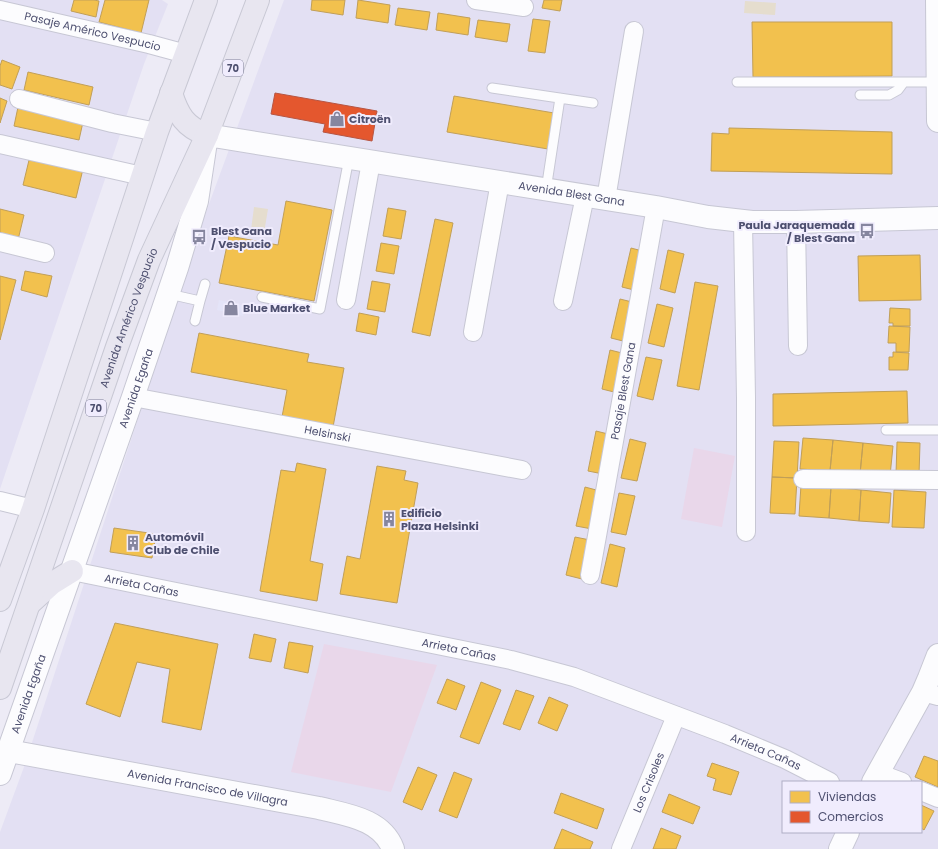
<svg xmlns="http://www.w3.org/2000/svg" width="938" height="849" font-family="Poppins,sans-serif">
  <rect width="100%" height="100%" fill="#edebf6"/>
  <path fill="#e3e0f3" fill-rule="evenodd" d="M0,0H162L168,4L144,64L0,489Z
    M284,0H938V849H0V832L24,767L202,223ZM783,782H921V832H783Z"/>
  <path fill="#e4e4f8" d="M219,300L245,306L243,316L217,310Z"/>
  <path fill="#e9d7ea" d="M694,448L735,456L722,527L681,519Z
    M324,644L437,665L391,792L291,772Z"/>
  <path fill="#e5ddce" d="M745,1L776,3L775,15L744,13Z
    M254,207L268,209L264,233L251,230Z"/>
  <path fill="#f2c14e" stroke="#c19f58" d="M74,0H94L99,1L96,17L71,11Z
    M105,0H149L141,33L99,22Z
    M312,0H345L343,15L311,10Z
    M358,0L390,5L388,23L356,18Z
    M544,0H562L560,11L542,8Z
    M398,8L430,12L427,30L395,25Z
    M438,13L470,18L468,35L436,30Z
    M533,19L550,21L545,53L528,51Z
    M478,20L510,24L507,42L475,37Z
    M752,22H892V76L753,77Z
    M2,60L20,67L12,89L0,85V66Z
    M28,72L93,87L89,105L24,90Z
    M454,96L554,113L548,149L447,132Z
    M0,98L7,101L0,123Z
    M18,107L83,122L79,140L14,126Z
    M729,128L892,132V174L711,171L712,133L729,134Z
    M30,156L83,169L76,198L23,185Z
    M286,201L332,210L314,301L219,283L229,236L278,245Z
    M388,208L406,211L401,239L383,236Z
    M0,209L24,215L17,244L0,239Z
    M435,219L453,223L430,336L412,332Z
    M381,243L399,246L394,274L376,271Z
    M631,248L646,252L638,291L622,287Z
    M668,250L684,254L675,293L660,289Z
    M920,255L921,300L859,301L858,256Z
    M25,271L52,276L47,297L21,290Z
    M0,276L16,280L0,340Z
    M372,281L390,284L385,312L367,309Z
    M695,282L718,286L699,390L677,386Z
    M620,299L636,303L627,342L611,338Z
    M657,304L673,308L664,347L648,343Z
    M890,308L910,309V326H893V323H889Z
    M359,313L379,317L376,335L356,331Z
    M889,326L910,327L909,352H896V343H888Z
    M199,333L309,354L307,362L344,368L333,427L282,417L287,390L191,372Z
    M610,350L626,354L618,393L602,389Z
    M893,352L909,353L908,370H889V357H893Z
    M646,357L662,360L653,400L637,396Z
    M907,391L908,423L773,426V394Z
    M596,431L612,435L603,474L588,471Z
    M803,438L833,440L830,471L800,469Z
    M630,439L646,443L637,481L621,478Z
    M833,440L863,443L860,474L830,471Z
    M774,441L799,442L797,478L772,477Z
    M897,442L920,443L919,475L896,474Z
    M863,443L893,446L890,476L860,474Z
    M297,463L326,469L310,561L323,564L317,601L260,591L281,470L295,472Z
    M377,466L406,471L404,480L418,483L397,603L340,594L347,556L360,559Z
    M772,477L797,478L795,514L770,513Z
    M801,485L831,487L829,518L799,516Z
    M585,487L600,491L592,529L576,526Z
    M831,487L861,490L859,521L829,518Z
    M861,490L891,493L889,523L859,521Z
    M894,490L926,492L924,528L892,527Z
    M619,493L635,496L626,535L611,532Z
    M114,528L156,534L152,558L110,552Z
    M575,537L590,540L582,579L566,575Z
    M610,544L625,548L617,587L601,583Z
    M115,623L218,644L201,730L162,722L170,669L137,662L120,717L86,704Z
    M254,634L276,639L271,662L249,658Z
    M289,642L313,646L308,673L284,668Z
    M447,679L465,686L456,710L437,703Z
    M481,682L501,690L479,744L460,737Z
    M516,690L534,696L520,730L503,724Z
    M549,697L568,705L557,731L538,723Z
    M924,756L938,761V787L915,777Z
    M712,763L739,772L731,795L713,790L716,779L707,776Z
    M418,767L437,775L422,810L403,802Z
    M454,772L472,779L457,818L439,811Z
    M561,793L604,809L597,829L554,813Z
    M669,794L700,807L693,824L662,812Z
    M921,805L934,811L924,830L921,828Z
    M661,828L681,836L676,849H653Z
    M562,829L593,842L590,849H554Z"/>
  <path fill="#e4572e" stroke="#b75542" d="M275,93L377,111L372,141L323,132L325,124L271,114Z"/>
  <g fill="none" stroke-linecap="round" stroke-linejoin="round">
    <defs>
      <path id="service" d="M737,82H938
        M492,88L593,103
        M860,95H889L898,90L904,82
        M546,190L560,98
        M169,294L200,301L205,284
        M262,297L320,309L349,158
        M195,321L200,301
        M886,430H938"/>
      <g id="minor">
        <path d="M476,0L524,7"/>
        <path id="s1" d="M0,10L149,44L186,54"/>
        <path d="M19,99L112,123L157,132"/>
        <path d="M0,144L142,176"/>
        <path d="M606,199L634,31"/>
        <path d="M743,221L746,398V532"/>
        <path d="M796,222L798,346"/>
        <path d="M0,242L45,253"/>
        <path d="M346,300L371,162"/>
        <path d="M563,301L585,196"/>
        <path d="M473,332L500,182"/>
        <path id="s2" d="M133,397L522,470"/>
        <path d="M803,479L938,480"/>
        <path d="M0,501L33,509"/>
        <path id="s3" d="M72,571L511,660L574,677L725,734L785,759L830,782"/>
        <path id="s4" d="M590,575L656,207"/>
        <path d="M923,692L938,696"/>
        <path d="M878,773L902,782"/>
        <path d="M921,791L938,798"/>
        <path id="s5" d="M621,849L676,716"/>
      </g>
      <g id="tertiary">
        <path d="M937,0L938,121"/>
        <path id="s6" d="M9,751L319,808C347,815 382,819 393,849"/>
        <path id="s7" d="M0,774L133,397L177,268L197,201L207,135L656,207L708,217L752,222H796L938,218"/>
        <path d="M873,782L923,692L929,678L938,655"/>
        <path d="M840,849L848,832"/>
      </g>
      <g id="primary">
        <path d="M171,93C178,115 185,127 207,135"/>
        <path d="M0,600L33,509L157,132L206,0"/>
        <path d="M30,603L51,584L72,571"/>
        <path id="s8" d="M0,688L117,347L149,260L207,135L258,0"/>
      </g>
    </defs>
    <use href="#service" stroke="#c7c7d4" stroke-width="11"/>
    <use href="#minor" stroke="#c7c7d4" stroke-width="20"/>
    <use href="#tertiary" stroke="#c7c7d4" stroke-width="24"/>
    <use href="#primary" stroke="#c8c8d4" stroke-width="24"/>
    <use href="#service" stroke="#fcfcfe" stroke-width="9"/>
    <use href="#minor" stroke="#fcfcfe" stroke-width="18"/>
    <use href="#tertiary" stroke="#fcfcfe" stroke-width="22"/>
    <use href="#primary" stroke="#e8e6f0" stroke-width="22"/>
  </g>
  <defs>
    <symbol id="shop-bare" viewBox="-9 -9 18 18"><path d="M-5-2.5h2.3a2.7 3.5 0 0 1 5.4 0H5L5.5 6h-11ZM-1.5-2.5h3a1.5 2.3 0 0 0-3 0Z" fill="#86869f" stroke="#f0ecfd" stroke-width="2.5" paint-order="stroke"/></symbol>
    <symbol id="bus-bare" viewBox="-9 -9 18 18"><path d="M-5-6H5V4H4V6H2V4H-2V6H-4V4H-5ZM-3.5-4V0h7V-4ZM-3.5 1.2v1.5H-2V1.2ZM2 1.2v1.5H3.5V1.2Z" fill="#86869f" stroke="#f0ecfd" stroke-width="2.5" paint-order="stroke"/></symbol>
    <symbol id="building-bare" viewBox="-9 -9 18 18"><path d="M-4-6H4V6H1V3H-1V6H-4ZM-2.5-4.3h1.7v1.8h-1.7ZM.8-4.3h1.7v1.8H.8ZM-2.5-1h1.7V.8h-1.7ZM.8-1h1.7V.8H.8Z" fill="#86869f" stroke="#f0ecfd" stroke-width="2.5" paint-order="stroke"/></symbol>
  </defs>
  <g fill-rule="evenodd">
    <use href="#shop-bare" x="326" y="108" width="22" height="22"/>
    <use href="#bus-bare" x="856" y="220" width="22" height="22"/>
    <use href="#bus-bare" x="188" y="226" width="22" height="22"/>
    <use href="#shop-bare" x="220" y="297" width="22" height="22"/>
    <use href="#building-bare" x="378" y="508" width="22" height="22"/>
    <use href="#building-bare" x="122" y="532" width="22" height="22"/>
  </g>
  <g text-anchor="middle" stroke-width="4" stroke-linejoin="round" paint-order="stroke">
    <g fill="#f0ecfd" stroke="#7f7f9a" stroke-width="1">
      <rect x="223" y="60" width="20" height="16" rx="3"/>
      <rect x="86" y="400" width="20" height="16" rx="3"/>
    </g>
    <g font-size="10" font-weight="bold" fill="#4e5070">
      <text x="233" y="72">70</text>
      <text x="96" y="412">70</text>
    </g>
    <g font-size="11" fill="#4e5070" stroke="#f0ecfd">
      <text dy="4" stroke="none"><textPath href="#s1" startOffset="95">Pasaje Américo Vespucio</textPath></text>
      <text dy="4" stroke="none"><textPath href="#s7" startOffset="1042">Avenida Blest Gana</textPath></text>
      <text dy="4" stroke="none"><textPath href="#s8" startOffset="392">Avenida Américo Vespucio</textPath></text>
      <text dy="4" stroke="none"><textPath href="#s7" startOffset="409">Avenida Egaña</textPath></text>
      <text dy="4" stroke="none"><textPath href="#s4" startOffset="187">Pasaje Blest Gana</textPath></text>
      <text dy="4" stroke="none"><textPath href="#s2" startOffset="198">Helsinski</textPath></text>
      <text dy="4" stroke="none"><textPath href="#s3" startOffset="71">Arrieta Cañas</textPath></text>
      <text dy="4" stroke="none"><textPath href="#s3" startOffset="395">Arrieta Cañas</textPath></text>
      <text dy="4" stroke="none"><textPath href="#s7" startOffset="85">Avenida Egaña</textPath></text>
      <text dy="4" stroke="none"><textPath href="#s3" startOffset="719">Arrieta Cañas</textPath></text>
      <text dy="4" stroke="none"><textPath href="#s5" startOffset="72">Los Crisoles</textPath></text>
      <text dy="4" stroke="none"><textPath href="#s6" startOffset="202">Avenida Francisco de Villagra</textPath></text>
    </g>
    <g font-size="11" font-weight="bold" fill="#4e5070" stroke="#f0ecfd" text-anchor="start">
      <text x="349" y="123">Citroën</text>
      <text x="855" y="229" text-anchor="end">Paula Jaraquemada<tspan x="855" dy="13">/ Blest Gana</tspan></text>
      <text x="211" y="235">Blest Gana<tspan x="211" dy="13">/ Vespucio</tspan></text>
      <text x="243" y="312">Blue Market</text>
      <text x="401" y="517">Edificio<tspan x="401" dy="13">Plaza Helsinki</tspan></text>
      <text x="145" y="541">Automóvil<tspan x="145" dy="13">Club de Chile</tspan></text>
    </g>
  </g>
  <rect x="782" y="781" width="140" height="52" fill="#f0ecfd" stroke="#afaec5"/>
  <rect x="790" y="791" width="20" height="12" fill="#f2c14e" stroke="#afaec5"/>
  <text x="818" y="801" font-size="12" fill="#4e5070">Viviendas</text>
  <rect x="790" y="811" width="20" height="12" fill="#e4572e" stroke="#afaec5"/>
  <text x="818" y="821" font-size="12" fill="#4e5070">Comercios</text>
</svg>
